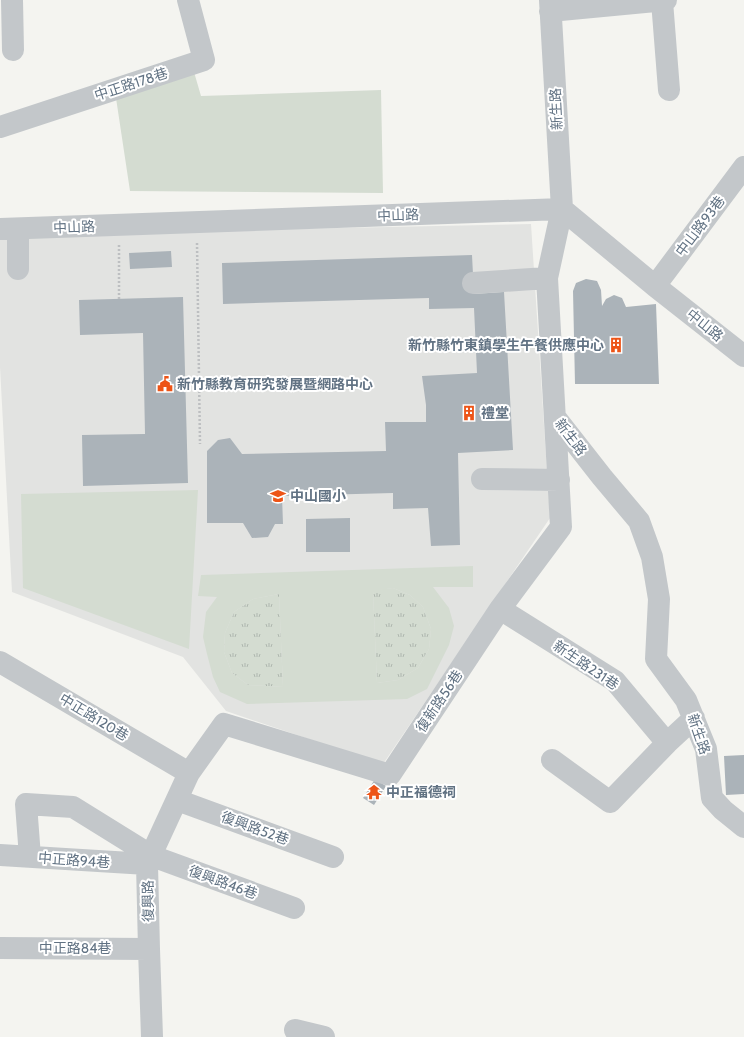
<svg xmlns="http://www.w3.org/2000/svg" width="744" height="1037" font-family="Cabin,'Noto Sans TC',sans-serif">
  <defs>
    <pattern id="grass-tufts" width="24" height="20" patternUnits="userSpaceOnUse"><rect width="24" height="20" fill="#d4dcd1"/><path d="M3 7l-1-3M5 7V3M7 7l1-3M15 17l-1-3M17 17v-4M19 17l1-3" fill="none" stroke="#afb7af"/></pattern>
  </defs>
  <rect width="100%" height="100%" fill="#f4f4f0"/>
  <path fill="#e2e3e1" d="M531,224L550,518L383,764L226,711L183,657L12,592L0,367V235Z"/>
  <path fill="url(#grass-tufts)" d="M393,588L410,595L423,607L431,629L429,649L418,668L398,680L377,683L373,590Z
    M279,594L283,687L248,685L232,673L224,652L225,633L234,612L253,599Z"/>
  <path fill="#d4dcd1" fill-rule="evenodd" d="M194,72L201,96L381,90L383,193L130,191L116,98Z
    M198,490L189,649L23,588L21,494Z
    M473,566V587H433L449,608L454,626L449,645L427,689L407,699L247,704L220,692L213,677L207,654L203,637L206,612L217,597L198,596L201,575ZM393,588L410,595L423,607L431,629L429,649L418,668L398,680L377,683L373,591ZM279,594L283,687L248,685L232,673L224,652L225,633L234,612L253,599Z"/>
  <path fill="#abb3b9" d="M171,251L172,267L130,269L129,253Z
    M472,255L474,294L504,292L513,450L458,453L460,545L431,546L428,508L393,509V493L282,496L283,524H275L268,537L252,538L243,523H207V451L218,440L230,438L242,454L386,451L385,422H426V405L422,376L477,373L474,308L429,309V298L223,304L222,263Z
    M586,279L597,281L601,290L602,306L606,299L614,295L622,298L626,307L656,304L659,384H575L573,291L576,283Z
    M183,297L188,483L83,486L82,435L145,434L143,333L80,335L79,300Z
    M350,518V552H306V519Z
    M744,755V794L726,795L724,756Z
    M375,779L386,786L374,805L363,798Z"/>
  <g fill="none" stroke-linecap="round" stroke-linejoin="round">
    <path stroke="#bdbfc1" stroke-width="2.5" stroke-dasharray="2 2" stroke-linecap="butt" d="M197,243L200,444
      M119,299V245"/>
    <path stroke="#c3c7ca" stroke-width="22" d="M12,0L13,50
      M662,1L669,90
      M550,11L666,0
      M0,127L204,60L188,0
      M0,229L562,209L655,286L744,356
      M18,229V269
      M473,283L547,278
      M655,286L744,167
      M555,417L602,477L639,521L652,557L659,599L656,659L686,700L706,749L712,798L723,810L744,827
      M482,479L559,480
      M500,609L615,681L667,743L694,718
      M0,662L189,773
      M552,760L610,802L667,743
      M177,800L333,857
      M0,855L147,864
      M30,857L26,804L73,807L152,856L294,908
      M0,948L149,949
      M295,1030L324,1037
      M152,1037L149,949L147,864L189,773L224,724L390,775L500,609L561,527L547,278L562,209L550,0"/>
  </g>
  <defs>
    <symbol id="building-bare" viewBox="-9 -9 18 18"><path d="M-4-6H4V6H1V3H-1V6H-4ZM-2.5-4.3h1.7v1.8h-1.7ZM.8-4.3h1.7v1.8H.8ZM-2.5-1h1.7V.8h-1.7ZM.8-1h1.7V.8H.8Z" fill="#ed5417" stroke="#fff" stroke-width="2.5" paint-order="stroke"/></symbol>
    <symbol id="civic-bare" viewBox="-9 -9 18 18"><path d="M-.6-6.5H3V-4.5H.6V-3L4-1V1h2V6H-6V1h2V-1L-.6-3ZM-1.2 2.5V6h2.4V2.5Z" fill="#ed5417" stroke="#fff" stroke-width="2.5" paint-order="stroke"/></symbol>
    <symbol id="school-bare" viewBox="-9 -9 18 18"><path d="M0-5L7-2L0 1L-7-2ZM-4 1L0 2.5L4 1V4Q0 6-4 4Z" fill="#ed5417" stroke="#fff" stroke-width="2.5" paint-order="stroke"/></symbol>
    <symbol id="temple-bare" viewBox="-9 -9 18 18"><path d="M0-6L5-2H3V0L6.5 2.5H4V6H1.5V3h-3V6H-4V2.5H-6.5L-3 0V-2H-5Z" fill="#ed5417" stroke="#fff" stroke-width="2.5" paint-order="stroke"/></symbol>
  </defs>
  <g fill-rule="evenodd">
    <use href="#building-bare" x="605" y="334" width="22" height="22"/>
    <use href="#civic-bare" x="154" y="373" width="22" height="22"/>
    <use href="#building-bare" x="458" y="402" width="22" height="22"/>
    <use href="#school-bare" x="267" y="485" width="22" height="22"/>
    <use href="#temple-bare" x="363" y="781" width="22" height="22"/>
  </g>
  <g text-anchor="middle" stroke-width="4" stroke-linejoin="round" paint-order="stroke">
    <g font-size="14" fill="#617283" stroke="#fff">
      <text transform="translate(131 84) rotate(-18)" y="5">中正路178巷</text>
      <text transform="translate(556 109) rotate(-93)" y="5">新生路</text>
      <text transform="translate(398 215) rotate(-2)" y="5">中山路</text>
      <text transform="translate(700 226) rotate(-53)" y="5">中山路93巷</text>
      <text transform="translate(74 227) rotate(-2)" y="5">中山路</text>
      <text transform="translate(705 325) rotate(39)" y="5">中山路</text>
      <text transform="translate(571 437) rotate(53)" y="5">新生路</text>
      <text transform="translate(586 665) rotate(34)" y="5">新生路231巷</text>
      <text transform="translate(439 701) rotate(-56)" y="5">復新路56巷</text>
      <text transform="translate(94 717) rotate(31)" y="5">中正路120巷</text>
      <text transform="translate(699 734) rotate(71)" y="5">新生路</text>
      <text transform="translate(255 828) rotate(20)" y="5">復興路52巷</text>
      <text transform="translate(74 860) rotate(4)" y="5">中正路94巷</text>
      <text transform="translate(223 882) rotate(20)" y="5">復興路46巷</text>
      <text transform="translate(148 901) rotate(-91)" y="5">復興路</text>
      <text x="75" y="953">中正路84巷</text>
    </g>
    <g font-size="14" font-weight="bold" fill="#617283" stroke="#fff" text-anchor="start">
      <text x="604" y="350" text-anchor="end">新竹縣竹東鎮學生午餐供應中心</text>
      <text x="177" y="389">新竹縣教育研究發展暨網路中心</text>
      <text x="481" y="418">禮堂</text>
      <text x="290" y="501">中山國小</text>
      <text x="386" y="797">中正福德祠</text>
    </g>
  </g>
</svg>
